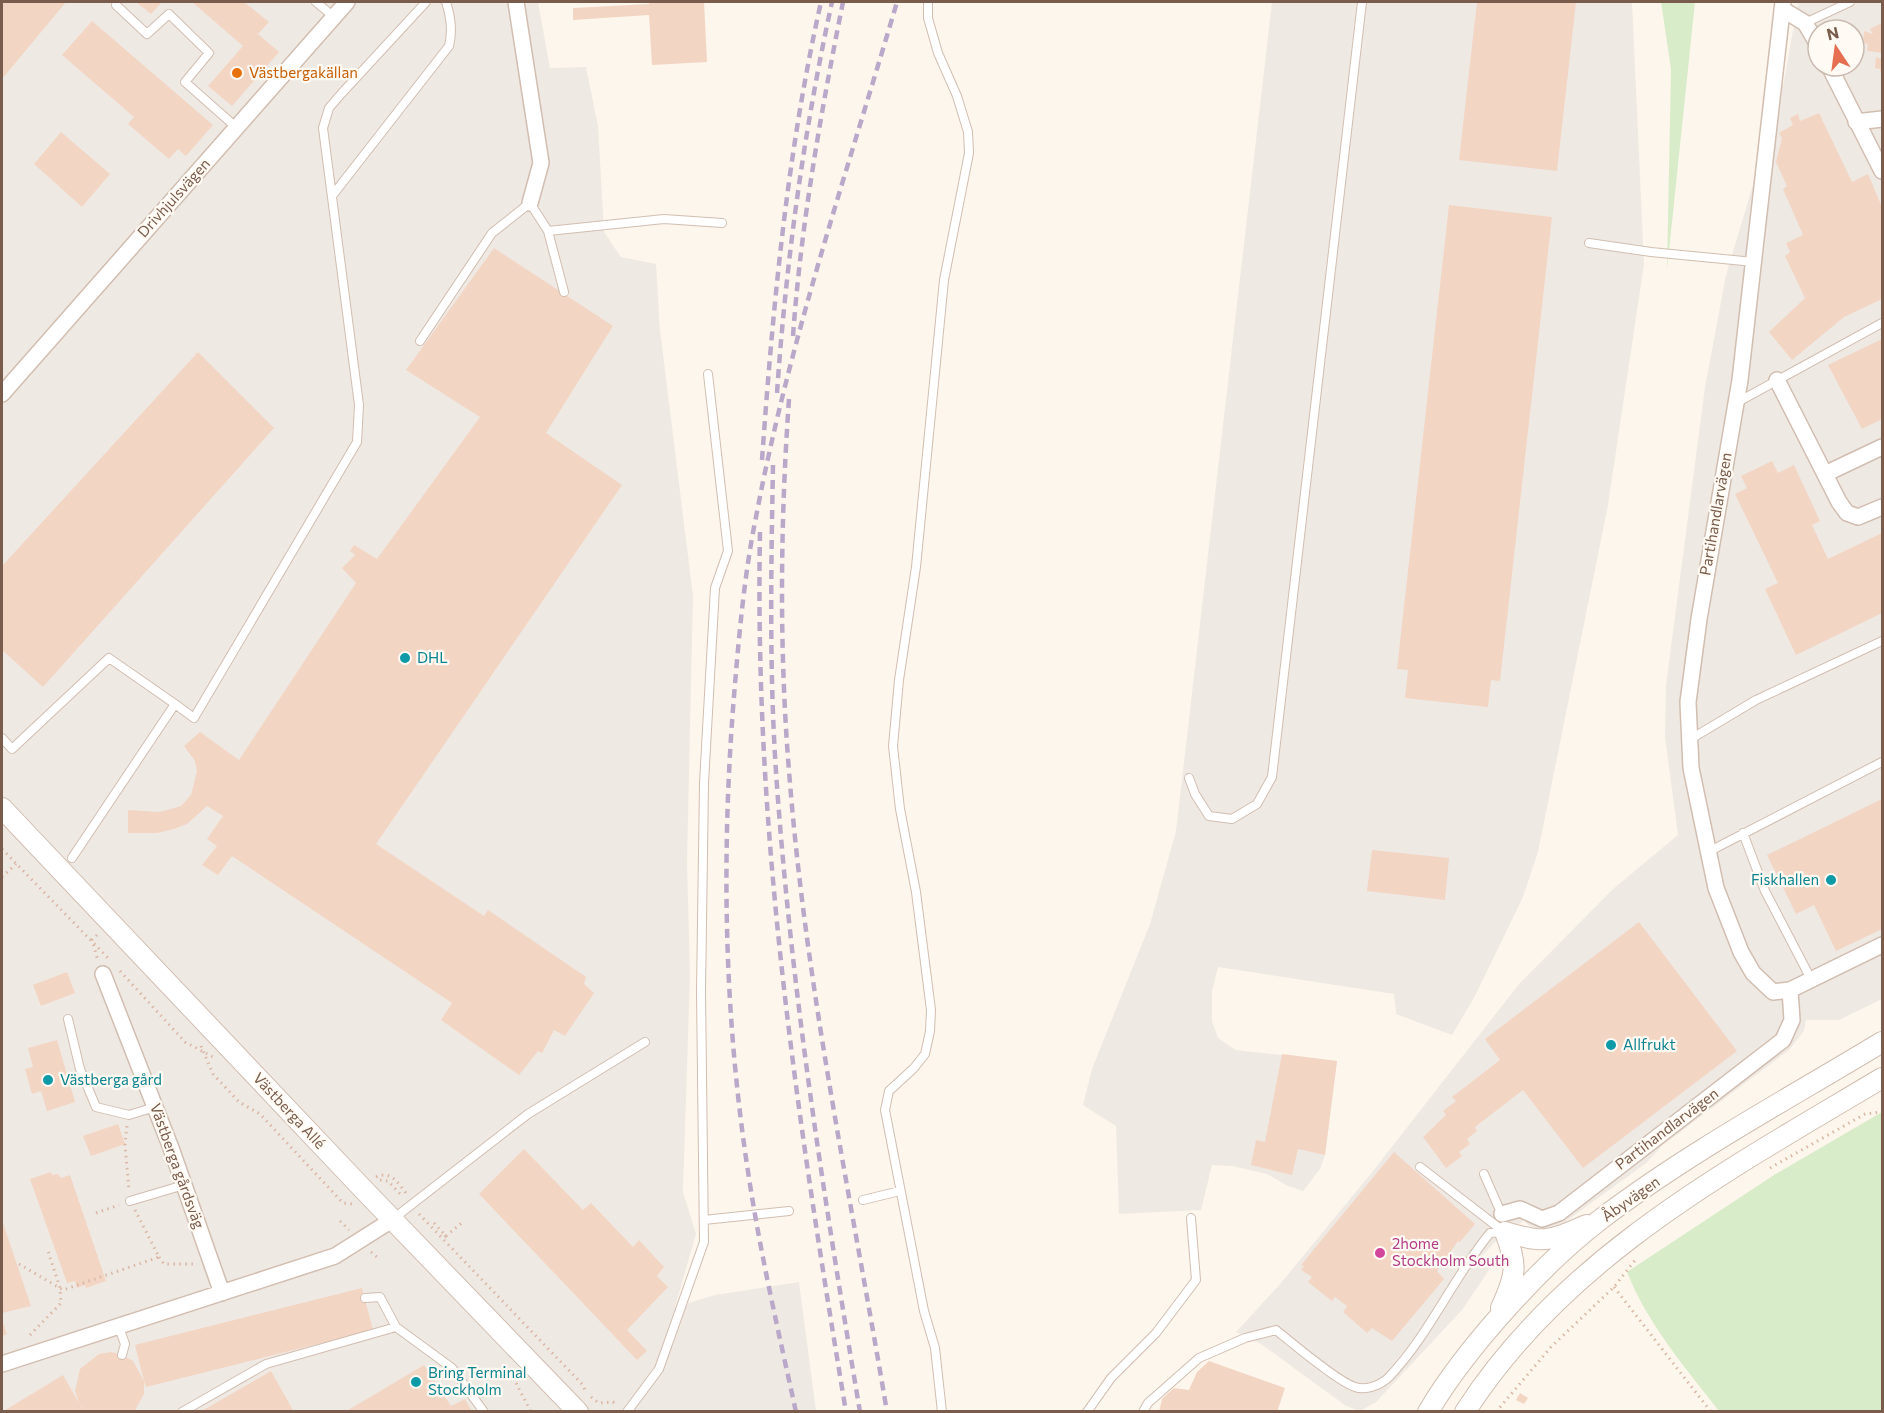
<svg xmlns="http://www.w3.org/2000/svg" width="1884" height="1413" font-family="Commissioner,sans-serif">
  <rect width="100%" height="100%" fill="#fdf6ec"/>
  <path fill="#efe9e4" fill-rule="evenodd" d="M2,2H538L550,68L586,67L598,126L604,232L621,257L656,264L660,330L693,596L687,862L690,975L683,1192L696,1234L675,1307L715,1295L799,1282L816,1411L2,1412Z
    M1272,2H1632L1644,264L1608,505L1538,852L1523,897L1475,996L1452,1035L1396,1014L1394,994L1218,967L1212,991V1021L1218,1038L1236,1050L1337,1061L1325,1155L1320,1169L1303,1191L1288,1186L1267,1174L1232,1166L1212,1165L1201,1210L1119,1214L1116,1126L1083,1105L1092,1069L1150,924L1176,831Z
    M1798,2H1882V999L1839,1020H1806L1804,1031L1789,1050L1663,1145L1645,1164L1565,1222L1549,1229L1536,1228L1528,1225L1524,1220L1494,1243L1481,1257L1491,1267L1462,1310L1376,1402L1360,1411L1346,1406L1261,1344L1236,1332L1281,1283L1373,1171L1519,984L1613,889L1678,835L1665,737L1666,685L1705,387L1726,275L1784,81ZM1818,30H1854V66H1818Z"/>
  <path fill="#d8ecc9" d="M1661,2H1695L1667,270L1671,69Z
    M1882,1112V1411H1719C1685,1367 1648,1325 1627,1272L1774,1175Z"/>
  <path fill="#f3d5c3" d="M2,2H66L2,79Z
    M136,2H162L151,14Z
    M192,2H244L269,22L258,34L279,52L232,106L208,86L243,46Z
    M649,2H704L707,62L652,65L649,15L573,20V8L649,4Z
    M1477,2H1576L1557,171L1459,160Z
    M92,21L213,125L186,156L178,149L169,159L128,124L134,117L62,55Z
    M1882,23V53L1867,51L1868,44L1863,43L1864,31L1873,34L1870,29Z
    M1876,57L1882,59V78L1880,69L1875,68Z
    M1819,113L1852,182L1868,174L1882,207V299L1844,317L1792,360L1769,332L1805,298L1785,256L1790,252L1786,243L1803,235L1783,189L1787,186L1776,162L1782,138L1779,133L1793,125L1790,118L1798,114L1800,121Z
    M61,132L110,174L82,207L34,164Z
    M1449,205L1552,217L1500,681L1491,680L1488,707L1405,698L1408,670L1397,669Z
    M494,248L613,326L546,433L622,485L376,844L484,916L488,910L586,977L584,984L594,993L565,1036L554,1030L542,1053L538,1051L519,1075L441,1020L452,1003L232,856L218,875L202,865L217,846L207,839L223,816L207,806L187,824L174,829L157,833H128V810L159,812L171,809L181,806L191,795L197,771L195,761L184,746L200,732L239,760L356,583L342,568L355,555L350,551L354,545L377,559L480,417L406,370Z
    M1882,339V419L1862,429L1828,365Z
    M198,352L274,428L43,687L2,650V566Z
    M1772,461L1778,473L1794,465L1820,521L1812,525L1828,559L1882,533V613L1796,655L1765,589L1778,583L1735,494L1747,488L1741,476Z
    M1882,799V929L1836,951L1814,905L1796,914L1767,855Z
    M1372,850L1449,858L1445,900L1367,891Z
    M1639,922L1737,1051L1583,1168L1523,1090L1475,1127L1477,1131L1467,1139L1470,1144L1459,1152L1462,1156L1446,1168L1423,1137L1446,1115L1443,1111L1456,1101L1452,1097L1500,1060L1485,1039Z
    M67,972L75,993L41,1006L33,985Z
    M57,1040L75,1102L47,1111L41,1091L32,1094L25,1069L33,1067L28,1048Z
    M1282,1054L1337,1061L1325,1155L1298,1149L1292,1175L1251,1165L1256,1140L1265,1142Z
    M118,1124L125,1144L91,1156L83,1136Z
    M524,1149L583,1210L591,1203L633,1247L639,1240L664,1267L657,1276L668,1287L627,1330L647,1351L637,1360L479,1194Z
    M1394,1152L1475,1224L1460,1242L1458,1241L1437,1271L1444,1279L1392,1341L1372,1328L1367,1333L1343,1312L1347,1306L1335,1297L1332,1301L1308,1282L1312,1277L1301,1270L1304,1266L1301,1265Z
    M51,1172L52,1175L58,1174L61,1178L70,1175L106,1281L86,1288L85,1285L77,1288L75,1281L67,1283L30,1179Z
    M2,1220L31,1306L2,1313Z
    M362,1288L373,1330L146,1387L144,1381V1394L134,1412H85L80,1404L84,1412H2L63,1375L79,1403L75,1391L80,1369L99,1354L111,1352L122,1355L133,1361L144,1381L135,1345Z
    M2,1320L7,1334L2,1336Z
    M1209,1361L1285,1388L1277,1412H1159L1162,1399L1174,1388L1189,1390L1197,1372Z
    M424,1365L451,1406L465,1399L472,1412H345Z
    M271,1371L294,1412H200Z
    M1520,1393L1528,1398L1524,1404L1516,1400Z"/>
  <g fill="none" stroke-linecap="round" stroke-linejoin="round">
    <defs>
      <path id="service" d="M316,2L334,17
        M928,2V18L938,53L957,96L968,132L969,153L944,280L916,567L899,680L893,746L900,809L916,892L931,1010L930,1031L925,1054L914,1068L889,1091L885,1110L924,1311L935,1348L942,1412
        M116,5L147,34L169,14L209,53L185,82L237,128
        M1805,23L1850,2
        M332,196L449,46C453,30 451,17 446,2
        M548,231L564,292
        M1589,243L1651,252L1754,262
        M420,341L492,233L530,203L548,231L664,219L722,223
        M1736,403L1882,323
        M175,704L194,718L357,442L359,405L323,128L329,108L341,94L426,2
        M2,738L12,749L109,658L175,704L72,858
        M1689,740L1756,700L1882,641
        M1189,778L1195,794L1209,816L1232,819L1257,804L1272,777L1362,2
        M1743,833L1765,891L1812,981
        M1708,852L1882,762
        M68,1019L80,1069L96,1107L129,1115L155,1107
        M1420,1167L1503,1231
        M1484,1174L1502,1215
        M863,1200L900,1191
        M130,1201L184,1185
        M393,1219L528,1114L645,1042
        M704,1220L789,1211
        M365,1298L380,1297L396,1327
        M118,1325L125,1344L122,1355
        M182,1412L266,1364L396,1327L452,1368L484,1412
        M627,1412L659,1369L704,1242L701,992L704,783L715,588L728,551L708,374
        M1087,1412L1111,1378L1156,1333L1196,1280L1191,1218
        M1143,1412L1148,1403L1199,1358L1245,1338L1276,1330C1292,1343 1338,1382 1355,1387C1366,1391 1381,1385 1389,1377C1429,1335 1453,1278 1490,1233L1504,1232"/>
      <path id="minor" d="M516,2L541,163L530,203
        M1783,2L1740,380L1699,619L1688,702L1691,768L1716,888L1741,952L1753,973L1773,992L1790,990L1882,945
        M1782,9L1805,23L1818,45
        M1829,66L1882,171
        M1856,122L1882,119
        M1777,380L1839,502L1847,513L1858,517L1882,507
        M2,394L347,2
        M1825,474L1882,447
        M103,974L171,1148L222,1293
        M1502,1214L1520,1209L1542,1219L1559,1213L1783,1040L1792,1020L1790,990
        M2,1364L335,1256L392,1220"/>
      <path id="tertiary" d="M2,808L363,1189L578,1412
        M1505,1232C1545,1244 1549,1241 1587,1225
        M1501,1308C1516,1275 1518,1266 1505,1232
        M1428,1412C1465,1349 1543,1263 1601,1219C1689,1152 1788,1099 1882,1042
        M1465,1412C1564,1257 1730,1169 1882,1078"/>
    </defs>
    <use href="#service" stroke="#d1beb0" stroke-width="10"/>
    <use href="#minor" stroke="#d1beb0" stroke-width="18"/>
    <use href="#tertiary" stroke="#d1beb0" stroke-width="22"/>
    <path stroke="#d9b8a5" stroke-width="3" stroke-dasharray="1.5 4.5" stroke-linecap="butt" d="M2,849L109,959
      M2,877L16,864
      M97,935L92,940L98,961
      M120,971L185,1042L213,1057
      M201,1046L213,1074L239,1102L260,1114L343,1203L353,1204
      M127,1126L125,1144L129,1191
      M1770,1168L1865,1114L1882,1112
      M376,1177C391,1170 398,1183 406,1193
      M380,1180L388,1181L402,1196
      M96,1213L119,1205
      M419,1214L582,1384L586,1392
      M340,1221L349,1230
      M434,1223L446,1236L441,1240
      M446,1236L464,1221
      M371,1252L377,1257
      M159,1257L164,1264H196
      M19,1264L63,1290L159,1257L135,1210
      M1614,1287L1711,1412
      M30,1335L61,1303L60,1288L47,1248
      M516,1383L531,1412
      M591,1397L599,1403L613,1402L616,1406
      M1496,1412L1551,1347L1614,1287L1636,1259"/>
    <use href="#service" stroke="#fff" stroke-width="8"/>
    <use href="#minor" stroke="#fff" stroke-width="15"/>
    <use href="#tertiary" stroke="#fff" stroke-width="20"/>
    <path stroke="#b9a8c9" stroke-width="4.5" stroke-dasharray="9 6" stroke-linecap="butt" d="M793,336C801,224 821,112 843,2
      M777,393C786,262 804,130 832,2
      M789,399C780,527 779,656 790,783C807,994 852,1203 887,1412
      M762,460C773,306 787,153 821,2
      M773,465C771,572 769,679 777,786C792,996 825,1204 860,1412
      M760,532C754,832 797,1117 846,1412
      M796,1412C779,1334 761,1257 749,1178C724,1019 721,856 734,696C739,636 744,576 756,517C789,342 847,172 897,2"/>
  </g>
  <circle fill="#e8710a" stroke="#fffaf3" stroke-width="2" cx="237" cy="73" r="6"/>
  <g fill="#0f9aa8" stroke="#fffaf3" stroke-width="2">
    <circle cx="405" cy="658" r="6"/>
    <circle cx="1831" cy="880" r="6"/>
    <circle cx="1611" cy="1045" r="6"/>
    <circle cx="48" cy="1080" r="6"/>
    <circle cx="416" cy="1382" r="6"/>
  </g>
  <circle fill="#d1479c" stroke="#fffaf3" stroke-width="2" cx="1380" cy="1253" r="6"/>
  <g text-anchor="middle" stroke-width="4.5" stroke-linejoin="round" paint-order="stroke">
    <g font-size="15" fill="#c56008" stroke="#fffaf3" text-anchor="start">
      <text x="249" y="78">Västbergakällan</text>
    </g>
    <g font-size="15" fill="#7a5c4d" stroke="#fffaf3">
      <text transform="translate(174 198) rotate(-48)" y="5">Drivhjulsvägen</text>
      <text transform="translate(1716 514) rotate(-80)" y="5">Partihandlarvägen</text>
      <text transform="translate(289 1111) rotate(47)" y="5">Västberga Allé</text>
      <text transform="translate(1667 1129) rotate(-37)" y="5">Partihandlarvägen</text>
      <text transform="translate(177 1166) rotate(70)" y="5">Västberga gårdsväg</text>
      <text transform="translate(1631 1199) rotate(-35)" y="5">Åbyvägen</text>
    </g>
    <g font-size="15" fill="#0d838f" stroke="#fffaf3" text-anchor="start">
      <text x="417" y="663">DHL</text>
      <text x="1819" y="885" text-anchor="end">Fiskhallen</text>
      <text x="1623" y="1050">Allfrukt</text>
      <text x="60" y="1085">Västberga gård</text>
      <text x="428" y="1378">Bring Terminal<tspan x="428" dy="17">Stockholm</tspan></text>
    </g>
    <g font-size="15" fill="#b23c85" stroke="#fffaf3" text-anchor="start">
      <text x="1392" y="1249">2home<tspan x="1392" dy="17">Stockholm South</tspan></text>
    </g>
  </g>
  <rect width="1884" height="1413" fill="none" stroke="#7a5c4d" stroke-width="6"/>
  <g transform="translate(1836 48) rotate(347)"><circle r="28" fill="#fffaf3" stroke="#cabbb1" stroke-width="1.5"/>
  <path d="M0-4.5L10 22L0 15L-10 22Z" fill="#e76f51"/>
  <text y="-9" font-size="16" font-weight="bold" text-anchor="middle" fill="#7a5c4d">N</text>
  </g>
</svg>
